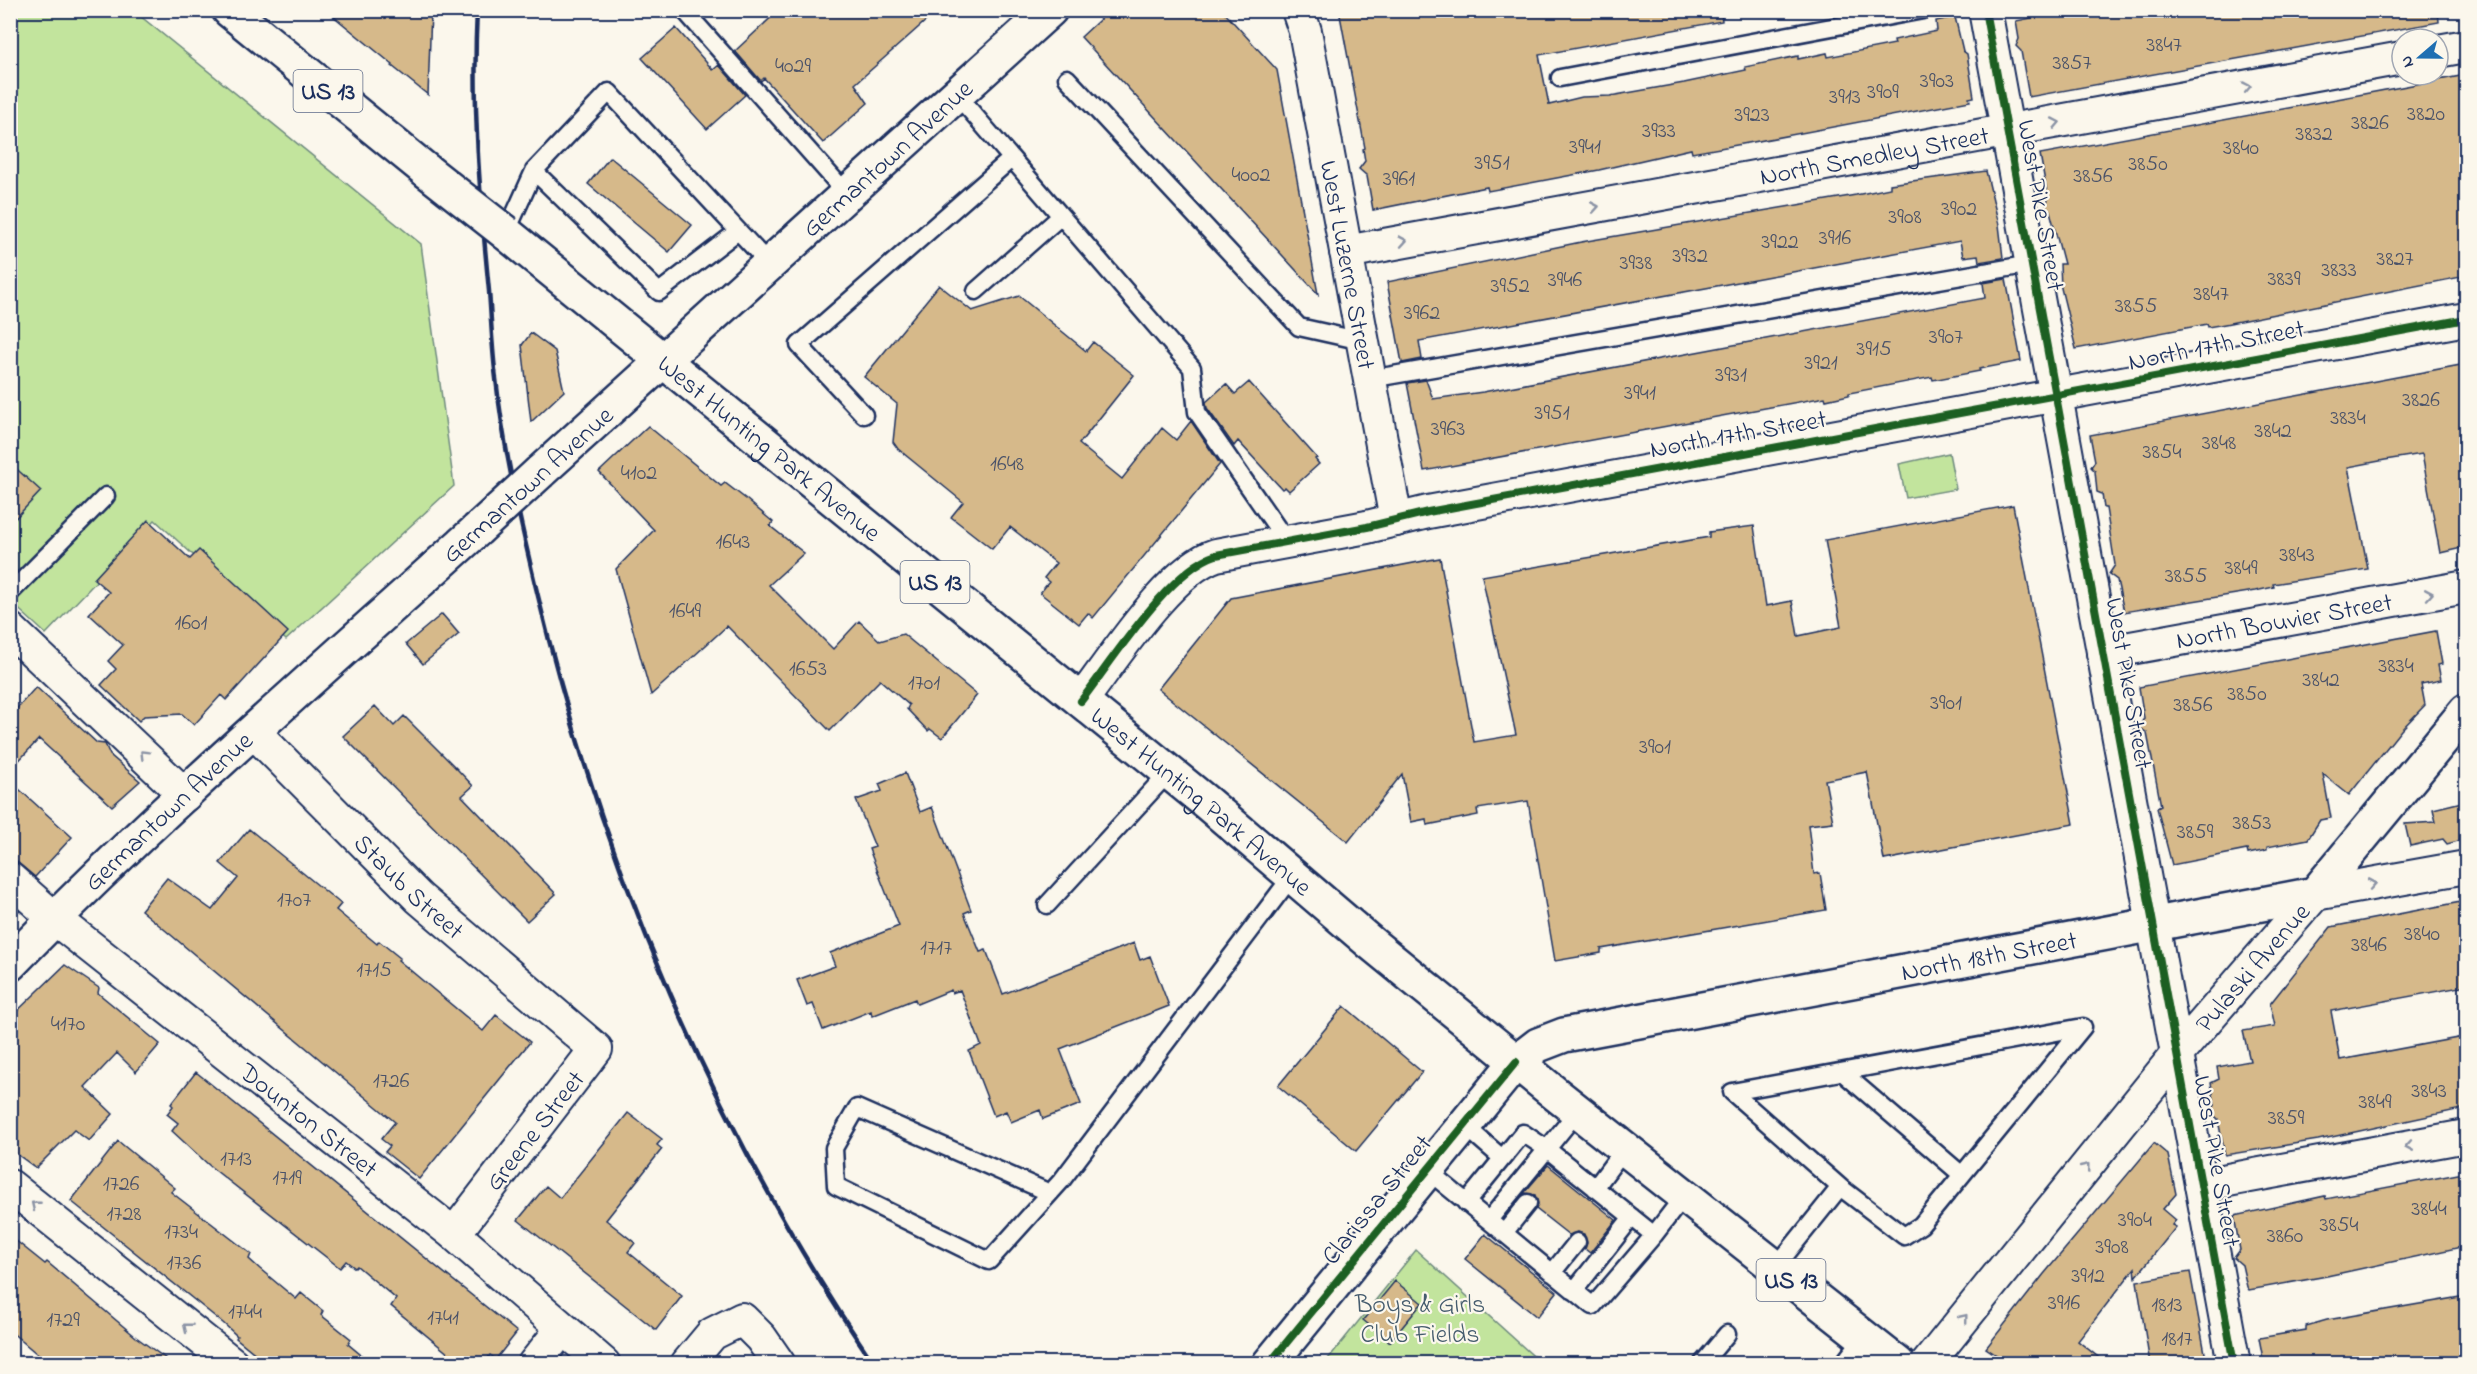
<svg xmlns="http://www.w3.org/2000/svg" width="2477" height="1374" font-family="'Indie Flower',sans-serif">
  <rect width="100%" height="100%" fill="#fbf7ec"/>
  <filter id="ink" filterUnits="userSpaceOnUse"><feTurbulence type="fractalNoise" baseFrequency=".0167" numOctaves="2"/><feDisplacementMap in="SourceGraphic" scale="12" xChannelSelector="R" yChannelSelector="G"/><feConvolveMatrix kernelMatrix="1 2 1 2 8 2 1 2 1" color-interpolation-filters="sRGB"/></filter>
  <g filter="url(#ink)">
    <path fill="#c2e49d" stroke="#6e8a7e" stroke-width="1.5" d="M11,11H134L421,244L454,486L286,640L155,520L46,634L11,602Z
      M1949,453L1956,489L1906,498L1899,464Z
      M1416,1250L1541,1363L1324,1364Z"/>
    <path fill="#d6b98a" stroke="#1b2f5e" stroke-width="1.5" d="M326,10H431L428,95L392,66L393,65Z
      M779,10H938L855,84L868,103L823,143L764,78L761,81L735,51Z
      M1110,10H1222L1277,70L1318,294L1081,37Z
      M1339,10H1721L1722,21L1539,55L1549,105L1582,97L1610,96L1684,83L1746,70L1745,67L1798,56V59L1827,53L1828,57L1895,44L1894,40L1937,31L1936,21L1955,17L1963,51L1967,54L1974,97L1969,98L1970,101L1748,143L1692,153L1691,149L1599,170L1488,191L1487,187L1373,210L1367,176L1359,169L1365,161L1363,149L1365,148Z
      M2072,10H2438L2439,22L2029,97L2021,51L2016,46L2019,39L2016,21Z
      M676,28L713,70L719,65L745,95L707,129L642,58Z
      M2466,75V276L2225,324L2208,327L2207,324L2076,349L2061,288L2060,264H2064L2050,211L2046,206L2048,199L2040,154Z
      M610,157L692,225L669,252L588,184Z
      M1986,171L1999,225L2003,258L1979,262L1978,255L1963,257L1960,241L1419,341L1422,359L1402,363L1387,282L1581,242L1856,195L1890,188V184Z
      M2006,279L2021,361L1979,369L1980,371L1933,380L1932,377L1849,393V395L1826,400L1825,397L1424,471L1407,383L1426,380L1433,399L1483,392L1985,298L1983,283Z
      M939,285L972,311L1019,296L1086,351L1093,342L1134,375L1079,444L1122,479L1162,428L1176,440L1191,421L1220,464L1093,618L1088,613L1079,624L1040,593L1049,582L1044,578L1056,563L1010,527L992,549L951,517L963,502L898,449L893,442L897,404L864,377Z
      M531,333L555,351L564,391L531,422L522,345Z
      M2466,364V461H2461L2466,490V547L2440,553L2422,454L2385,460L2348,467L2368,569L2273,584L2274,587L2255,591L2124,612L2117,580L2109,574L2115,565L2106,508H2104L2102,494L2097,492L2095,471L2091,467L2095,461L2090,435Z
      M1249,382L1317,458L1315,459L1319,464L1289,491L1285,487L1282,489L1238,441L1234,446L1207,408L1206,402L1226,384L1235,394Z
      M648,426L721,486L725,483L746,499L773,522L770,526L804,553L769,585L833,649L859,621L880,641L903,634L977,695L942,738L930,729L928,731L907,709L909,705L880,680L830,731L727,626L651,695L616,569L654,530L599,472Z
      M10,463L41,491L10,524Z
      M2013,505L2074,824L1884,860L1867,772L1825,780L1833,822L1808,825L1814,874L1820,873L1826,910L1601,949V953L1555,961L1528,801L1477,809L1478,815L1427,825L1426,819L1411,822L1402,774L1348,842L1158,689L1231,598L1440,558L1474,742L1516,735L1482,576L1709,537V532L1754,526L1766,606L1792,601L1798,636L1841,627L1825,540Z
      M148,520L190,559L199,550L288,632L226,700L221,695L194,725L182,714L144,716L139,721L101,685L116,669L108,661L123,645L89,614L109,592L94,579Z
      M442,614L459,634L423,664L406,644Z
      M2436,631L2442,664L2438,665L2441,680L2421,684L2425,705L2401,730L2349,795L2323,774L2331,818L2320,820L2308,839L2267,847V850L2248,854L2247,850L2172,865L2157,808L2161,806L2147,733L2139,727L2144,718L2139,687Z
      M36,687L97,743L105,744L110,755L140,781L112,806L39,739L10,770V716Z
      M375,706L394,726L404,716L458,770L473,786L462,796L556,894L527,921L343,736Z
      M905,773L920,812L932,807L971,910L964,913L980,952L986,950L1003,994L1134,943L1140,960L1150,956L1169,1006L1060,1049L1081,1104L1043,1119L1040,1110L1011,1122L1006,1111L994,1116L969,1051L981,1045L960,990L952,993L951,990L917,1004L915,999L872,1016L871,1011L823,1030L813,1004L807,1006L797,980L835,966L830,953L899,926L869,849L875,847L856,800L882,791L879,784Z
      M10,781L72,837L35,877L10,856Z
      M2466,801V839L2447,844L2443,839L2410,846L2405,824L2436,822L2433,809Z
      M249,829L341,904L336,910L377,944L379,941L400,958L398,960L483,1031L496,1015L530,1042L419,1179L385,1152L390,1146L381,1139L395,1122L141,910L167,878L212,910L238,878L220,863Z
      M2466,901V986L2331,1011L2340,1060L2463,1037L2466,1058V1108L2318,1140L2225,1155L2218,1120L2210,1113L2215,1105L2211,1083L2219,1079L2217,1067L2250,1061L2243,1031L2275,1026L2270,1004L2331,927Z
      M65,965L99,988L98,993L160,1044L136,1072L117,1053L85,1087L113,1114L89,1141L74,1130L36,1168L10,1149V1018Z
      M1344,1006L1422,1072L1356,1151L1278,1086Z
      M196,1072L517,1332L496,1359L490,1355L484,1364H461L391,1306L396,1299L357,1266L355,1268L346,1261L340,1268L211,1167L172,1131L178,1123L167,1114L173,1106L171,1104Z
      M628,1113L662,1139L657,1145L662,1149L606,1220L635,1243L628,1252L682,1296L656,1330L518,1220L546,1186L560,1198Z
      M118,1141L175,1188L171,1192L251,1254L249,1259L260,1269L296,1299L301,1293L323,1311L321,1315L351,1339L348,1344L372,1364H268L236,1338L237,1336L223,1323L71,1201Z
      M2154,1143L2168,1155L2176,1194L2163,1209L2176,1220L2172,1225L2176,1227L2136,1277L2135,1268L2078,1341L2107,1364H2010L1986,1348L2044,1274Z
      M1548,1165L1616,1220L1590,1253L1585,1249L1587,1243L1584,1234L1578,1232L1569,1235L1536,1209L1538,1204L1535,1195L1524,1193Z
      M2458,1174H2466V1246L2327,1276L2249,1290L2247,1287L2242,1265L2234,1258L2240,1250L2234,1216L2325,1196L2326,1199Z
      M1485,1234L1557,1292L1537,1317L1465,1259Z
      M10,1236L45,1264L47,1262L136,1337L173,1364H49L10,1331Z
      M2190,1272L2207,1364H2150L2137,1281Z
      M1395,1281L1422,1303L1390,1342L1363,1320Z
      M2466,1296V1364H2264L2259,1338L2306,1330V1326L2327,1320Z"/>
    <g fill="none" stroke-linecap="round" stroke-linejoin="round">
      <defs>
        <path id="service" d="M684,10L847,194
          M1067,78L1299,327L1362,341
          M1560,78L1923,10
          M957,95L1192,368L1197,412L1287,542
          M534,171L659,292L738,231
          M506,233L534,171L609,92L770,265
          M976,291L1061,216
          M1370,379L2031,264
          M864,415L799,345L1011,159
          M10,593L106,496
          M1047,905L1169,772
          M1842,1072L1962,1175
          M1464,1125L1502,1158
          M1427,1170L1593,1306L1654,1235L1684,1196
          M1595,1188L1624,1149
          M1050,1193L857,1108L834,1148L836,1186L989,1261L1062,1180L1292,876
          M1466,1203L1523,1133L1547,1149L1577,1112
          M1489,1220L1547,1149L1654,1235
          M1504,1233L1528,1203
          M1775,1268L1840,1187L1732,1092L2083,1027L1921,1225L1904,1236L1840,1187
          M1552,1273L1577,1242
          M1574,1291L1632,1217
          M1702,1364L1727,1334
          M1843,1364L1864,1337"/>
        <g id="minor">
          <path id="s1" d="M1298,10L1305,31L1396,520"/>
          <path d="M1985,10L2234,1364"/>
          <path d="M2438,51L2466,46"/>
          <path id="s2" d="M1346,252L2402,58"/>
          <path d="M10,629L185,795"/>
          <path id="s3" d="M2103,653L2466,587"/>
          <path d="M1081,701C1112,661 1169,570 1216,555L1367,527L1428,512L2466,319"/>
          <path id="s4" d="M254,732L419,898L596,1049L454,1234"/>
          <path id="s5" d="M10,879L54,918L454,1234L604,1364"/>
          <path d="M2201,1185L2466,1136"/>
          <path d="M10,1186L233,1364"/>
          <path d="M534,1364L562,1329"/>
          <path d="M687,1364L712,1334L742,1319L761,1338L779,1364"/>
          <path id="s6" d="M1927,1364L2177,1054L2315,894L2466,867"/>
        </g>
        <g id="tertiary">
          <path id="s7" d="M1516,1062L1538,1045L1564,1035L2315,894L2466,711"/>
        </g>
        <path id="secondary" d="M1269,1364L1516,1062"/>
        <g id="primary">
          <path d="M229,10L427,171"/>
          <path id="s8" d="M506,233L1207,803L1372,944L1557,1095L1898,1364"/>
          <path id="s9" d="M540,472L1050,10"/>
          <path id="s10" d="M10,964C158,811 320,672 477,530"/>
        </g>
      </defs>
      <use href="#service" stroke="#1b2f5e" stroke-width="21"/>
      <use href="#minor" stroke="#1b2f5e" stroke-width="36"/>
      <use href="#tertiary" stroke="#1b2f5e" stroke-width="38"/>
      <use href="#secondary" stroke="#1b2f5e" stroke-width="38"/>
      <use href="#primary" stroke="#1b2f5e" stroke-width="38"/>
      <use href="#service" stroke="#fbf7ec" stroke-width="16"/>
      <use href="#minor" stroke="#fbf7ec" stroke-width="32"/>
      <use href="#tertiary" stroke="#fbf7ec" stroke-width="33"/>
      <use href="#secondary" stroke="#fbf7ec" stroke-width="33"/>
      <use href="#primary" stroke="#fbf7ec" stroke-width="33"/>
      <path stroke="#1b2f5e" stroke-width="4.5" d="M477,10C472,104 480,198 489,291C491,317 492,344 495,370C503,446 520,522 538,596C603,868 716,1133 874,1364"/>
      <defs>
        <path id="primary-bridge" d="M427,171L506,233
          M477,530L540,472"/>
      </defs>
      <use href="#primary-bridge" stroke="#1b2f5e" stroke-width="38" stroke-linecap="butt"/>
      <use href="#primary-bridge" stroke="#fbf7ec" stroke-width="33"/>
      <defs>
        <path id="cycleway" d="M1985,10L2234,1364
          M1081,701C1112,661 1169,570 1216,555L1367,527L1428,512L2466,319
          M1269,1364L1516,1062"/>
      </defs>
      <use href="#cycleway" stroke="#fbf7ec" stroke-width="11"/>
      <use href="#cycleway" stroke="#1b5e20" stroke-width="8"/>
    </g>
    <defs><path id="oneway-chevron" d="M-2-3.5L2.5 0L-2 3.5" fill="none" stroke-width="1.6" stroke-linecap="round" stroke-linejoin="round" transform="scale(1.5)"/></defs>
    <g stroke="#8b93a5">
      <use href="#oneway-chevron" transform="translate(2247 87) rotate(-11)"/>
      <use href="#oneway-chevron" transform="translate(2056 123) rotate(-11)"/>
      <use href="#oneway-chevron" transform="translate(1595 207) rotate(-10)"/>
      <use href="#oneway-chevron" transform="translate(1403 241) rotate(-10)"/>
      <use href="#oneway-chevron" transform="translate(2429 594) rotate(-10)"/>
      <use href="#oneway-chevron" transform="translate(144 754) rotate(-135)"/>
      <use href="#oneway-chevron" transform="translate(2372 884) rotate(-10)"/>
      <use href="#oneway-chevron" transform="translate(2409 1146) rotate(170)"/>
      <use href="#oneway-chevron" transform="translate(2086 1167) rotate(-51)"/>
      <use href="#oneway-chevron" transform="translate(35 1205) rotate(-141)"/>
      <use href="#oneway-chevron" transform="translate(1964 1318) rotate(-51)"/>
      <use href="#oneway-chevron" transform="translate(187 1327) rotate(-141)"/>
    </g>
  </g>
  <g text-anchor="middle" stroke-width="4.5" stroke-linejoin="round" paint-order="stroke">
    <g font-size="22" fill="#4a5269">
      <text x="2164" y="51">3847</text>
      <text x="2072" y="69">3857</text>
      <text x="793" y="72">4029</text>
      <text x="1937" y="87">3903</text>
      <text x="1883" y="98">3909</text>
      <text x="1845" y="103">3913</text>
      <text x="2426" y="120">3820</text>
      <text x="1752" y="121">3923</text>
      <text x="2370" y="129">3826</text>
      <text x="1659" y="137">3933</text>
      <text x="2314" y="140">3832</text>
      <text x="1585" y="153">3941</text>
      <text x="2241" y="154">3840</text>
      <text x="1492" y="169">3951</text>
      <text x="2148" y="170">3850</text>
      <text x="1251" y="181">4002</text>
      <text x="2093" y="182">3856</text>
      <text x="1399" y="185">3961</text>
      <text x="1959" y="215">3902</text>
      <text x="1905" y="223">3908</text>
      <text x="1835" y="244">3916</text>
      <text x="1780" y="248">3922</text>
      <text x="1690" y="262">3932</text>
      <text x="2395" y="265">3827</text>
      <text x="1636" y="269">3938</text>
      <text x="2339" y="276">3833</text>
      <text x="2284" y="285">3839</text>
      <text x="1565" y="286">3946</text>
      <text x="1510" y="292">3952</text>
      <text x="2211" y="300">3847</text>
      <text x="2136" y="312">3855</text>
      <text x="1422" y="319">3962</text>
      <text x="1946" y="343">3907</text>
      <text x="1874" y="355">3915</text>
      <text x="1821" y="369">3921</text>
      <text x="1731" y="381">3931</text>
      <text x="1640" y="399">3941</text>
      <text x="2421" y="406">3826</text>
      <text x="1552" y="419">3951</text>
      <text x="2348" y="424">3834</text>
      <text x="1448" y="435">3963</text>
      <text x="2273" y="437">3842</text>
      <text x="2219" y="449">3848</text>
      <text x="2162" y="458">3854</text>
      <text x="1007" y="470">1648</text>
      <text x="639" y="479">4102</text>
      <text x="733" y="548">1643</text>
      <text x="2297" y="561">3843</text>
      <text x="2241" y="574">3849</text>
      <text x="2186" y="582">3855</text>
      <text x="685" y="617">1649</text>
      <text x="191" y="629">1601</text>
      <text x="2396" y="672">3834</text>
      <text x="808" y="675">1653</text>
      <text x="2321" y="686">3842</text>
      <text x="924" y="689">1701</text>
      <text x="2247" y="700">3850</text>
      <text x="1946" y="709">3901</text>
      <text x="2193" y="711">3856</text>
      <text x="1655" y="753">3901</text>
      <text x="2252" y="829">3853</text>
      <text x="2195" y="838">3859</text>
      <text x="294" y="906">1707</text>
      <text x="2422" y="940">3840</text>
      <text x="2369" y="951">3846</text>
      <text x="936" y="954">1717</text>
      <text x="374" y="976">1715</text>
      <text x="68" y="1030">4170</text>
      <text x="391" y="1087">1726</text>
      <text x="2429" y="1097">3843</text>
      <text x="2375" y="1108">3849</text>
      <text x="2286" y="1124">3859</text>
      <text x="236" y="1165">1713</text>
      <text x="287" y="1184">1719</text>
      <text x="121" y="1190">1726</text>
      <text x="2429" y="1215">3844</text>
      <text x="124" y="1220">1728</text>
      <text x="2135" y="1226">3904</text>
      <text x="2339" y="1231">3854</text>
      <text x="181" y="1238">1734</text>
      <text x="2285" y="1242">3860</text>
      <text x="2112" y="1253">3908</text>
      <text x="184" y="1269">1736</text>
      <text x="2088" y="1282">3912</text>
      <text x="2064" y="1309">3916</text>
      <text x="2167" y="1311">1813</text>
      <text x="245" y="1318">1744</text>
      <text x="443" y="1324">1741</text>
      <text x="63" y="1326">1729</text>
      <text x="2177" y="1345">1817</text>
    </g>
    <g fill="#fbf7ec" stroke="#5e6b89" stroke-width="1.5">
      <rect x="293.5" y="70" width="69" height="42" rx="4.5"/>
      <rect x="900.5" y="561" width="69" height="42" rx="4.5"/>
      <rect x="1756.5" y="1259" width="69" height="42" rx="4.5"/>
    </g>
    <g font-size="24" font-weight="bold" fill="#1b2f5e">
      <text x="328" y="99">US 13</text>
      <text x="935" y="590">US 13</text>
      <text x="1791" y="1288">US 13</text>
    </g>
    <g font-size="26" fill="#1b2f5e" stroke="#fbf7ec">
      <text dy="9" stroke="none"><textPath href="#s2" startOffset="537">North Smedley Street</textPath></text>
      <text dy="9" stroke="none"><textPath href="#s9" startOffset="468">Germantown Avenue</textPath></text>
      <text transform="translate(2042 205) rotate(80)" y="9">West Pike Street</text>
      <text dy="9" stroke="none"><textPath href="#s1" startOffset="260">West Luzerne Street</textPath></text>
      <text transform="translate(2216 344) rotate(-11)" y="9">North 17th Street</text>
      <text transform="translate(1738 433) rotate(-10)" y="9">North 17th Street</text>
      <text dy="9" stroke="none"><textPath href="#s8" startOffset="340">West Hunting Park Avenue</textPath></text>
      <text transform="translate(527 484) rotate(-42)" y="9">Germantown Avenue</text>
      <text dy="9" stroke="none"><textPath href="#s3" startOffset="184">North Bouvier Street</textPath></text>
      <text transform="translate(2130 683) rotate(80)" y="9">West Pike Street</text>
      <text dy="9" stroke="none"><textPath href="#s8" startOffset="898">West Hunting Park Avenue</textPath></text>
      <text dy="9" stroke="none"><textPath href="#s10" startOffset="220">Germantown Avenue</textPath></text>
      <text dy="9" stroke="none"><textPath href="#s4" startOffset="219">Staub Street</textPath></text>
      <text dy="9" stroke="none"><textPath href="#s7" startOffset="488">North 18th Street</textPath></text>
      <text dy="9" stroke="none"><textPath href="#s6" startOffset="513">Pulaski Avenue</textPath></text>
      <text dy="9" stroke="none"><textPath href="#s5" startOffset="384">Dounton Street</textPath></text>
      <text transform="translate(534 1130) rotate(-52)" y="9">Greene Street</text>
      <text transform="translate(2218 1161) rotate(80)" y="9">West Pike Street</text>
      <text transform="translate(1376 1199) rotate(-51)" y="9">Clarissa Street</text>
    </g>
    <g font-size="26" fill="#455c6e" stroke="#fbf7ec">
      <text x="1420" y="1312">Boys &amp; Girls<tspan x="1420" dy="30">Club Fields</tspan></text>
    </g>
  </g>
  <rect width="2477" height="1374" fill="none" stroke="#fbf7ec" stroke-width="36"/>
  <rect x="18" y="18" width="2441" height="1338" fill="none" stroke="#1b2f5e" stroke-width="2" filter="url(#ink)"/>
  <g transform="translate(2420 57) rotate(250)"><circle r="28" fill="#fbf7ec" stroke="#a1a7b3" stroke-width="1.5"/>
  <path d="M0-4.5L10 22L0 15L-10 22Z" fill="#1f6fb2"/>
  <text y="-9" font-size="16" font-weight="bold" text-anchor="middle" fill="#1b2f5e">N</text>
  </g>
</svg>
